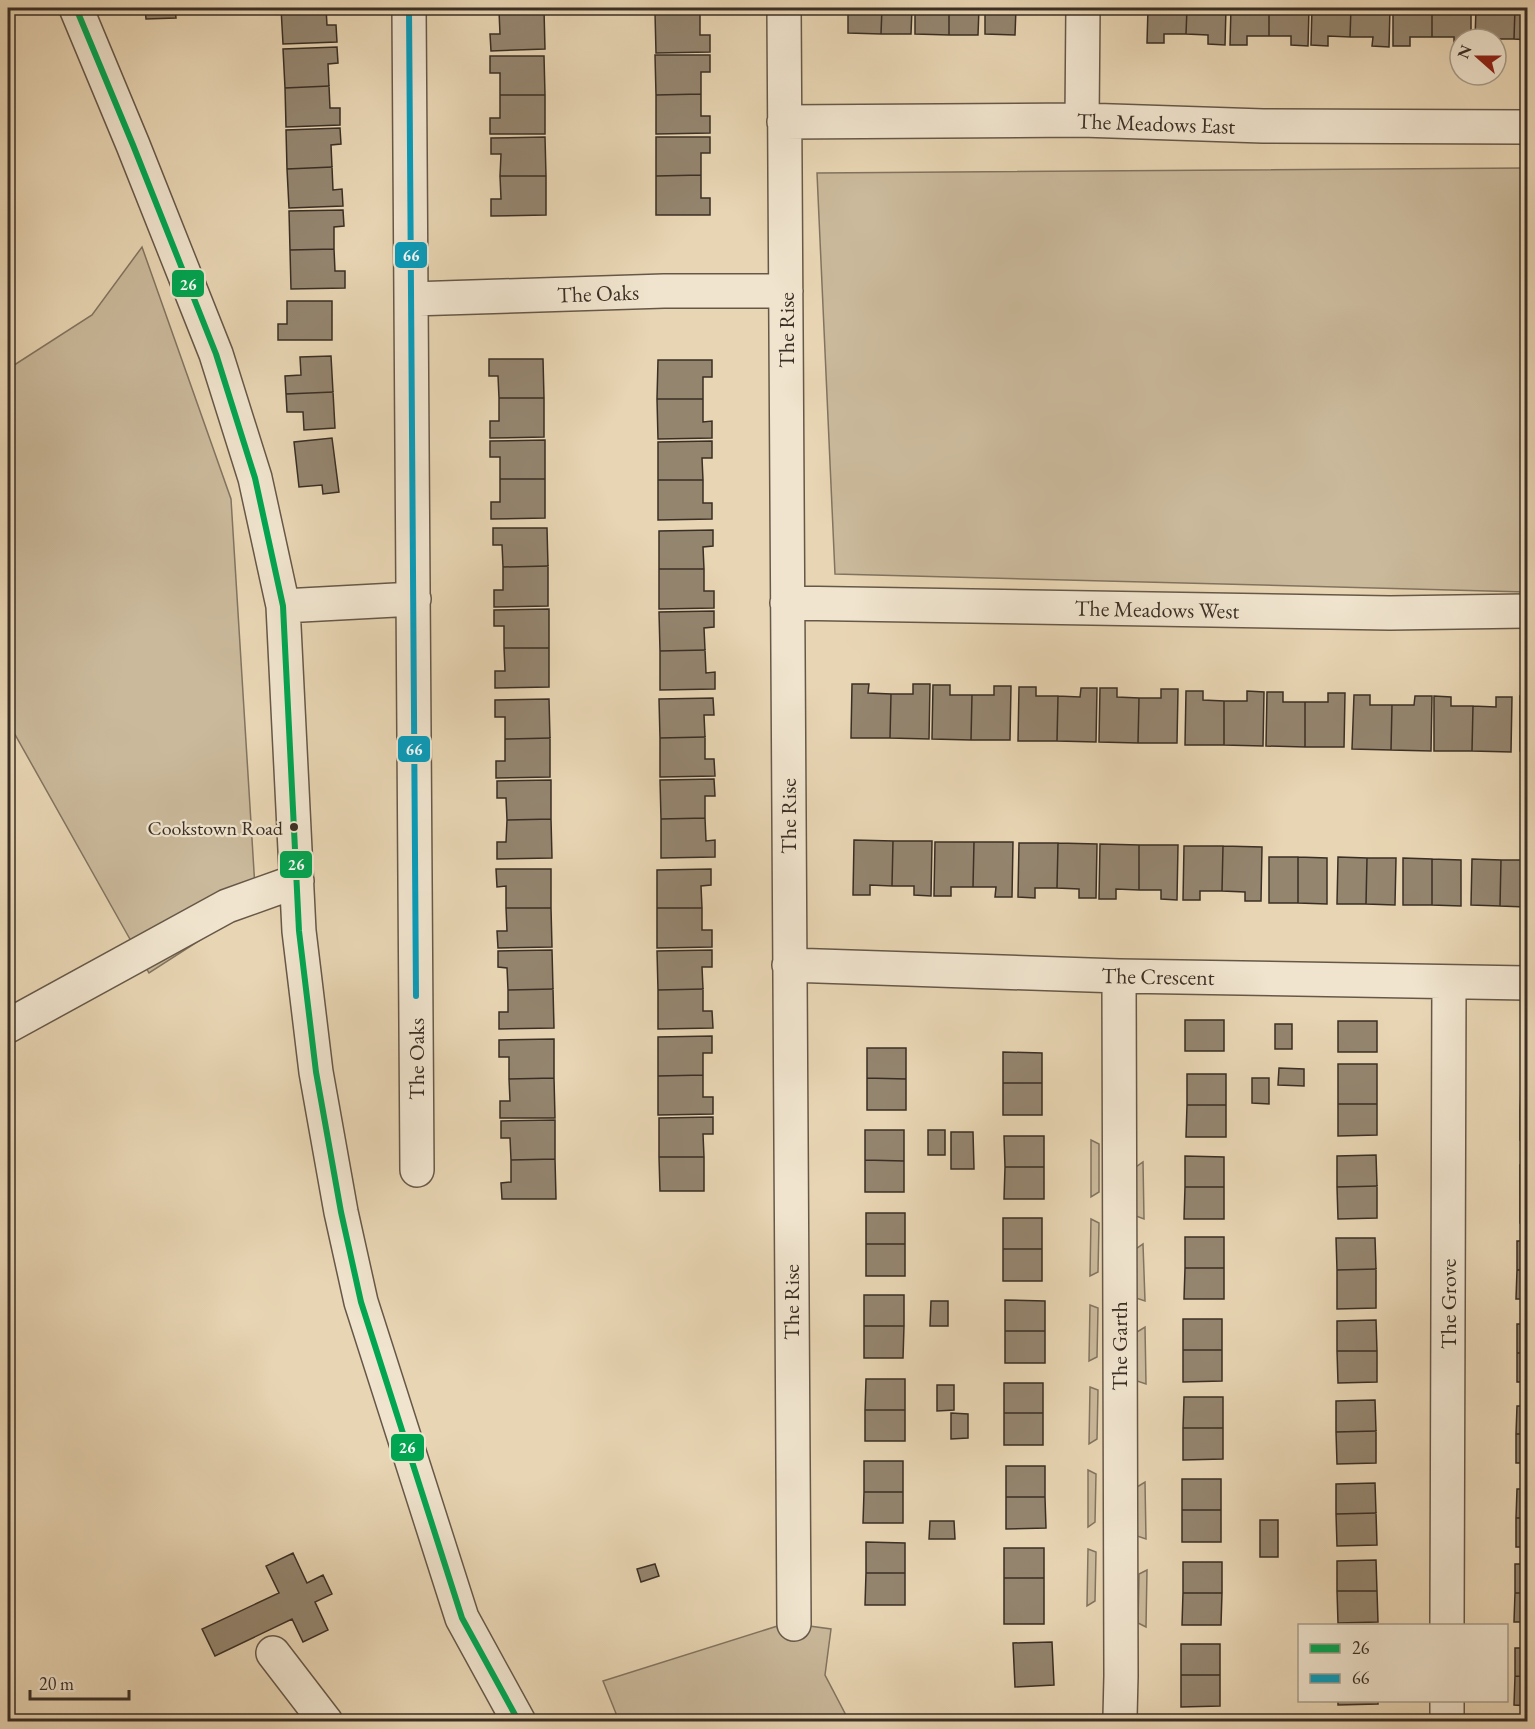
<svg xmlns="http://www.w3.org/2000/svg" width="1535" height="1729" font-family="'EB Garamond',serif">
  <rect width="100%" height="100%" fill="#e8d5b3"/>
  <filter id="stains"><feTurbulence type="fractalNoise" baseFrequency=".00333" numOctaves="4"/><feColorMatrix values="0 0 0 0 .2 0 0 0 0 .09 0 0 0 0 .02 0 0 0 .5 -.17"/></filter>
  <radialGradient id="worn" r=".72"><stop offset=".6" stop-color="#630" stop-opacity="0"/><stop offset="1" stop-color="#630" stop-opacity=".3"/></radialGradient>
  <path fill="#cab99b" stroke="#827460" stroke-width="1.5" d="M1527,168V592L835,574L817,173Z
    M142,247L231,499L256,904L149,973L8,722V369L92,315Z
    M1091,1140L1099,1144V1192L1091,1197Z
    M1143,1162L1144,1219L1136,1216V1167Z
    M1091,1219L1099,1223L1098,1272L1090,1276Z
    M1143,1244L1145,1301L1136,1298V1249Z
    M1090,1305L1098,1308L1097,1357L1089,1361Z
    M1145,1327L1146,1384L1137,1381V1332Z
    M1090,1387L1098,1390L1097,1439L1089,1444Z
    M1088,1470L1096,1474L1095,1522L1088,1527Z
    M1145,1482L1146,1539L1137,1536V1487Z
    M1088,1549L1096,1552L1095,1601L1087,1606Z
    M1147,1570L1146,1627L1138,1623L1139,1574Z
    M787,1623L831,1629L825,1675L849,1721H619L603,1681Z"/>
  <path fill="#94856f" stroke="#3a2f25" stroke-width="1.5" d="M145,8H175L176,18L146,19Z
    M281,8H326L327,25H336L337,42L283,44Z
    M499,8H544V10L499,11Z
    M655,8H700V13H655Z
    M848,8H882L881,34L848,33Z
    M882,8H912L911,34H881Z
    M915,8H949V35L915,34Z
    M949,8H979L978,35H949Z
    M985,8H1016L1015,35L985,34Z
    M1148,8H1187L1186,34H1164V43H1147Z
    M1187,8H1226L1225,45L1208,44V35L1186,34Z
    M1231,8H1269V36H1247V45H1230Z
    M1269,8H1309L1308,46L1291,45V36H1269Z
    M1312,8H1351L1350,37L1328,36V46L1311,45Z
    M1351,8H1390L1389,47L1372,46L1373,37H1350Z
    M1393,8H1432V37H1410V46H1393Z
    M1432,8H1471V39H1460V47H1454V37H1432Z
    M1476,8H1515L1514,39H1475Z
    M1515,8H1528V40L1514,39Z
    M544,10L545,49L491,51L490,34H500L499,11Z
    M655,13H700V35H710V52L656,53Z
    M337,47L338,63L328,64L329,86L285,88L283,49Z
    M655,55H710V72H701V94L656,95Z
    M490,56H544L545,95H500V73H490Z
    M329,86L330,108H340V125L286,127L285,88Z
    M701,94V116H710V133L656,134V95Z
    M500,95H545V134H490V118H500Z
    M340,128L341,144L331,145L332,167L287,169L286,130Z
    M545,137L546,176H500L501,154H491V138Z
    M656,137H710V153H701V175L656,176Z
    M332,167L333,190L342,189L343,206L289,208L287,169Z
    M701,175V198H710V215H656V176Z
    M500,176H546V215L491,216V199H501Z
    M343,210L344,226L334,227V249L290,250L289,211Z
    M334,249L335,271H345V288L291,289L290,250Z
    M287,301H332V340H278V324H287Z
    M331,356L333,392L286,394L285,376L301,375L300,357Z
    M489,359H543L544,398H499L498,376H489Z
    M658,360H712V377H703V399H657Z
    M333,392L335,428L304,430L303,412H287L286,394Z
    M499,398H544V437L490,438V421H499Z
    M657,399H703V422L712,421V438L658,439Z
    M332,438L339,492L323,494L322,485L299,487L294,442Z
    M545,440V479H500V457H490V441Z
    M712,441V458H702L703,480H658V442Z
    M500,479H545V518L491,519V502H500Z
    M658,480H703V503H712V519L658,520Z
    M493,528H547L548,566L503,567L502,545H493Z
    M713,530V546L703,547L704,569H659V531Z
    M548,566V606L494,607V590H503V567Z
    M659,569H704V591H714V608L659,609Z
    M549,609V648H504V626H494V610Z
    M714,611V627L704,628L705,650L660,651L659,612Z
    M504,648H549V687L495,688V671H505Z
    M705,650L706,673L715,672V689L660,690V651Z
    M852,684H869L868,693L891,694L890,738H851Z
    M913,684H930L929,739L890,738L891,694H913Z
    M933,685H950V695H972L971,740L932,739Z
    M994,686H1011L1010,740H971L972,695H994Z
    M1019,687H1036V696H1058L1057,741H1018Z
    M1081,688H1097L1096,742L1057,741L1058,696L1080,697Z
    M1100,688H1117V697L1139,698L1138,743L1099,742Z
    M1161,689H1178L1177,743H1138L1139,698H1161Z
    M1186,691H1203V700L1224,701V745H1185Z
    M1247,691L1264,692L1263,746L1224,745V701H1247Z
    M1267,692H1283V702H1305V747L1266,746Z
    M1328,693H1345L1344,747H1305V702H1328Z
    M1354,695H1370V705H1392L1391,750L1352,749Z
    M1415,696H1432L1431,751L1391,750L1392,705H1414Z
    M1434,696L1451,697V706H1473L1472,751H1434Z
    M1520,696H1528V751H1520Z
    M1496,697H1512L1511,752L1472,751L1473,706L1496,707Z
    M713,698L714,715H704L705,737L660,738L659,699Z
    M549,699L550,738L505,739V717H495V700Z
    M705,737V759H714L715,776L660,777V738Z
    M550,738V777L496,778V761H505V739Z
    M714,779L715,796H705V818L661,819L660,780Z
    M551,780V819L507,820L506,798H497V781Z
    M705,818L706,841L715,840V857L661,858V819Z
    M551,819L552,858L497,859V842H506L507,820Z
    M854,840L893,841L892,886L870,885V895H853Z
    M893,841H932L931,896L914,895V886H892Z
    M935,842H974L973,887H951V896H934Z
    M974,842H1013L1012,897H995L996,887H973Z
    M1019,843H1058L1057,888H1035V898L1018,897Z
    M1058,843L1097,844L1096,898H1079V889L1057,888Z
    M1100,844L1139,845V890L1116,889V899H1099Z
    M1139,845H1178L1177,900L1161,899V890H1139Z
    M1184,846H1223L1222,891H1200V900H1183Z
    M1223,846L1262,847L1261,901H1245V892L1222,891Z
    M1269,857H1298V903H1269Z
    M1298,857L1327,858V904L1298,903Z
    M1338,857L1367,858L1366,904H1337Z
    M1367,858H1396L1395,905L1366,904Z
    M1403,858L1432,859V905H1403Z
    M1432,859L1461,860V906L1432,905Z
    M1472,859L1501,860L1500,906L1471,905Z
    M1501,860H1528V907L1500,906Z
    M496,869H551V908H506V886L497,887Z
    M711,869V885L701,886L702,908H657V870Z
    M506,908H551L552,947L498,948L497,931H507Z
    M657,908H702V930H712V947L657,948Z
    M552,950L553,989L508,990L507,968L498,967V951Z
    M712,950V967H702L703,989L658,990L657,951Z
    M553,989L554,1028L499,1029V1012H508V990Z
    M703,989V1011H712L713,1028L658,1029V990Z
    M1185,1020H1224V1051H1185Z
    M1338,1021H1377V1052H1338Z
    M1275,1024H1292V1049H1275Z
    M1523,1024H1528V1055H1523Z
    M712,1036V1053H703V1075L658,1076V1037Z
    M554,1039V1078L509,1079V1057H499V1040Z
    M867,1048H906V1079L867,1078Z
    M1003,1052L1042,1053V1083H1003Z
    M1338,1064H1377V1104H1338Z
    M1279,1068L1304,1069V1086L1278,1085Z
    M1522,1068H1528V1110H1520Z
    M1187,1074H1226V1105H1187Z
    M703,1075V1097H713V1114L658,1115V1076Z
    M554,1078L555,1118H500V1101H510L509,1079Z
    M867,1078L906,1079V1110H867Z
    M1252,1078H1269V1104L1252,1103Z
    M1003,1083H1042V1115H1003Z
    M1338,1104H1377V1135L1338,1136Z
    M1187,1105H1226V1137H1186Z
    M1520,1110H1528V1140H1520Z
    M713,1117V1134H703L704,1157H659V1118Z
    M555,1120V1159L511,1160L510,1138H501V1121Z
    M865,1130H904V1161L865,1160Z
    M928,1130H945V1155H928Z
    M951,1132H973L974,1169H951Z
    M1004,1136H1044V1167H1005Z
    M1376,1155L1377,1186L1337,1187V1156Z
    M1185,1156L1224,1157V1187H1185Z
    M659,1157H704V1191H660Z
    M555,1159L556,1199H502L501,1183L511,1182V1160Z
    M865,1160L904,1161V1192H865Z
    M1520,1165H1528V1195H1520Z
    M1005,1167H1044V1199H1004Z
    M1377,1186V1218L1338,1219L1337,1187Z
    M1185,1187H1224V1219H1184Z
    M1520,1195H1528V1223H1520Z
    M866,1213H905V1244H866Z
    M1003,1218H1042V1249H1003Z
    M1185,1237H1224V1268H1185Z
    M1336,1238H1375L1376,1269L1337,1270Z
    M1517,1241H1528V1270H1517Z
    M866,1244H905V1276H866Z
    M1003,1249H1042V1281H1003Z
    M1185,1268H1224V1299H1184Z
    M1376,1269V1308L1337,1309V1270Z
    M1517,1270H1528V1299H1516Z
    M864,1295H904V1326H864Z
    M1005,1300L1045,1301V1331H1005Z
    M931,1301H948V1326H930Z
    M1183,1319H1222V1350H1183Z
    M1376,1320L1377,1351H1337V1321Z
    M1517,1324H1528V1353H1517Z
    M864,1326H904L903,1358H864Z
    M1005,1331H1045V1363H1005Z
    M1183,1350H1222V1381L1183,1382Z
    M1337,1351H1377V1382L1338,1383Z
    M1517,1353H1528V1382H1517Z
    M866,1379H905V1410H865Z
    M1004,1383H1043V1413H1004Z
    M937,1385H954V1410L937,1411Z
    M1184,1397H1223V1428H1183Z
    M1375,1400L1376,1431L1336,1432V1401Z
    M1517,1406H1528V1434H1516Z
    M865,1410H905V1441H865Z
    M951,1413L968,1414V1438L951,1439Z
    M1004,1413H1043V1445H1004Z
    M1183,1428H1223V1459L1183,1460Z
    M1376,1431V1463L1337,1464L1336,1432Z
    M1516,1434H1528V1463H1516Z
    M864,1461H903V1492H864Z
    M1006,1466H1045V1497H1006Z
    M1182,1479H1221V1510H1182Z
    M1375,1483L1376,1513L1336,1514V1484Z
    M1517,1489H1528V1518H1516Z
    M864,1492H903V1523H863Z
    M1006,1497H1045L1046,1528L1006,1529Z
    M1182,1510H1221V1542H1182Z
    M1376,1513L1377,1545L1337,1546L1336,1514Z
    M1516,1518H1528V1547H1516Z
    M1260,1520H1278V1557H1260Z
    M930,1521H954L955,1539H929Z
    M866,1542L905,1543V1573H866Z
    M1004,1548H1044V1578H1004Z
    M293,1553L307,1583L323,1575L332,1594L315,1602L328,1630L303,1642L292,1619L215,1656L202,1629L279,1593L266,1566Z
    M1376,1560L1377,1591H1337V1561Z
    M1183,1562H1222V1593H1183Z
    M655,1564L659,1576L641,1582L637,1569Z
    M1515,1564H1528V1593H1515Z
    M866,1573H905V1605H865Z
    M1004,1578H1044V1624H1004Z
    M1337,1591H1377L1378,1622L1338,1623Z
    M1183,1593H1222L1221,1625H1182Z
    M1515,1593H1528V1622H1514Z
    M1052,1642L1054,1685L1015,1687L1013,1643Z
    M1181,1644H1220V1675H1181Z
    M1515,1648H1528V1677L1515,1676Z
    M1181,1675H1220V1706L1181,1707Z
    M1515,1676L1528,1677V1706L1514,1705Z
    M1338,1700H1378V1704L1338,1705Z"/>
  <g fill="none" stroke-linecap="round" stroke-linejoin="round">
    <defs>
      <path id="minor" d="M76,8L133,145L216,354L255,478L283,606L299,931L316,1072L341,1212L361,1302L462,1618L519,1722
        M409,8L417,1170
        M784,8L794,1624
        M1082,120L1083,8
        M784,122L1082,120L1263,126L1528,127
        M411,299L664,291H786
        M787,603L1390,613L1528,611
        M283,606L414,599
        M789,965L1119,976L1528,983
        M1119,976L1121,1676L1120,1717
        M8,1026L227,906L297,881
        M1447,1626L1449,982
        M273,1653L326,1722
        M1447,1722V1700"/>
    </defs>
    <use href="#minor" stroke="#665848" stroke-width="36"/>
    <use href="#minor" stroke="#f0e4ce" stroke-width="33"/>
    <defs>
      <path id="bus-1" d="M76,8L133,145L216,354L255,478L283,606L299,931L316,1072L341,1212L361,1302L462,1618L519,1722"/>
      <path id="bus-2" d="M409,8L416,996"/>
    </defs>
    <use href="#bus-1" stroke="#f0e4ce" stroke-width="10"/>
    <use href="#bus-2" stroke="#f0e4ce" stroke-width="10"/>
    <use href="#bus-1" stroke="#00a651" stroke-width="6"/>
    <use href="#bus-2" stroke="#069dbd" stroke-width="6"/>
  </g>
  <circle fill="#3a2f25" stroke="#f0e4ce" stroke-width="2" cx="294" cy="827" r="5"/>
  <g text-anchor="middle" stroke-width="4.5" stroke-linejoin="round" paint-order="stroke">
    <g font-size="20" fill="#3a2f25" stroke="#f0e4ce" text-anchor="end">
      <text x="283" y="835">Cookstown Road</text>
    </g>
    <g font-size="22" fill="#3a2f25" stroke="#f0e4ce">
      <text transform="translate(1156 123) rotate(2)" y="8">The Meadows East</text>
      <text transform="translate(598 293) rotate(-2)" y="8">The Oaks</text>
      <text transform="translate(786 330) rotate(-90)" y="8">The Rise</text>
      <text transform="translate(1157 609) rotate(1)" y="8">The Meadows West</text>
      <text transform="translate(788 816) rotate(-90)" y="8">The Rise</text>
      <text transform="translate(1158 976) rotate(1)" y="8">The Crescent</text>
      <text transform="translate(416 1059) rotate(-90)" y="8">The Oaks</text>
      <text transform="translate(791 1302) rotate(-90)" y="8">The Rise</text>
      <text transform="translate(1448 1304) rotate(-90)" y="8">The Grove</text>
      <text transform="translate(1119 1346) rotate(-90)" y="8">The Garth</text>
    </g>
  </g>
  <g stroke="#f0e4ce" stroke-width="2">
    <rect x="394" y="241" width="34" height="28" rx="6" fill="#069dbd"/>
    <rect x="171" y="269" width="34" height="29" rx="6" fill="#00a651"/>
    <rect x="397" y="735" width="34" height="28" rx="6" fill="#069dbd"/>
    <rect x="279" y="850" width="34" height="29" rx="6" fill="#00a651"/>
    <rect x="390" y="1433" width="35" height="29" rx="6" fill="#00a651"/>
  </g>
  <g font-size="16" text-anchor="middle" font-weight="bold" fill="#fff">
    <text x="411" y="261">66</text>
    <text x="188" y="290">26</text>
    <text x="414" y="755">66</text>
    <text x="296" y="870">26</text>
    <text x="407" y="1453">26</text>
  </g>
  <rect width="1535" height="1729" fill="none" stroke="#e8d5b3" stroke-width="30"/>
  <rect x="9" y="9" width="1517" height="1711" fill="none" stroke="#3a2f25" stroke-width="3"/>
  <rect x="15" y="15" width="1505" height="1699" fill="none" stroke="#3a2f25" stroke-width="1.5"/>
  <rect x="1298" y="1624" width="210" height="78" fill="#f0e4ce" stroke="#a79c8a" stroke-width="1.5"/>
  <rect x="1310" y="1644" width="30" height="9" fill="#00a651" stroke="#a79c8a" stroke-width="1.5"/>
  <text x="1352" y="1654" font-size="18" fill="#3a2f25">26</text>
  <rect x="1310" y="1674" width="30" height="9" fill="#069dbd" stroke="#a79c8a" stroke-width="1.5"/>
  <text x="1352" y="1684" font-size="18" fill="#3a2f25">66</text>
  <g transform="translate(1478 57) rotate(291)"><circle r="28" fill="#f0e4ce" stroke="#a79c8a" stroke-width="1.5"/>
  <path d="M0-4.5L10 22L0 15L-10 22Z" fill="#8f2418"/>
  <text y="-9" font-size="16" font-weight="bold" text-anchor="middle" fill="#3a2f25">N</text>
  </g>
  <path d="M30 1690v9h99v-9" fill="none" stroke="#3a2f25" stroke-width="3"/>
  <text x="39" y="1690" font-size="18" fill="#3a2f25" stroke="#f0e4ce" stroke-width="4.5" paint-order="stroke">20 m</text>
  <rect width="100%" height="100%" filter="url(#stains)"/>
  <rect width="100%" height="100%" fill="url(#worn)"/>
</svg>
